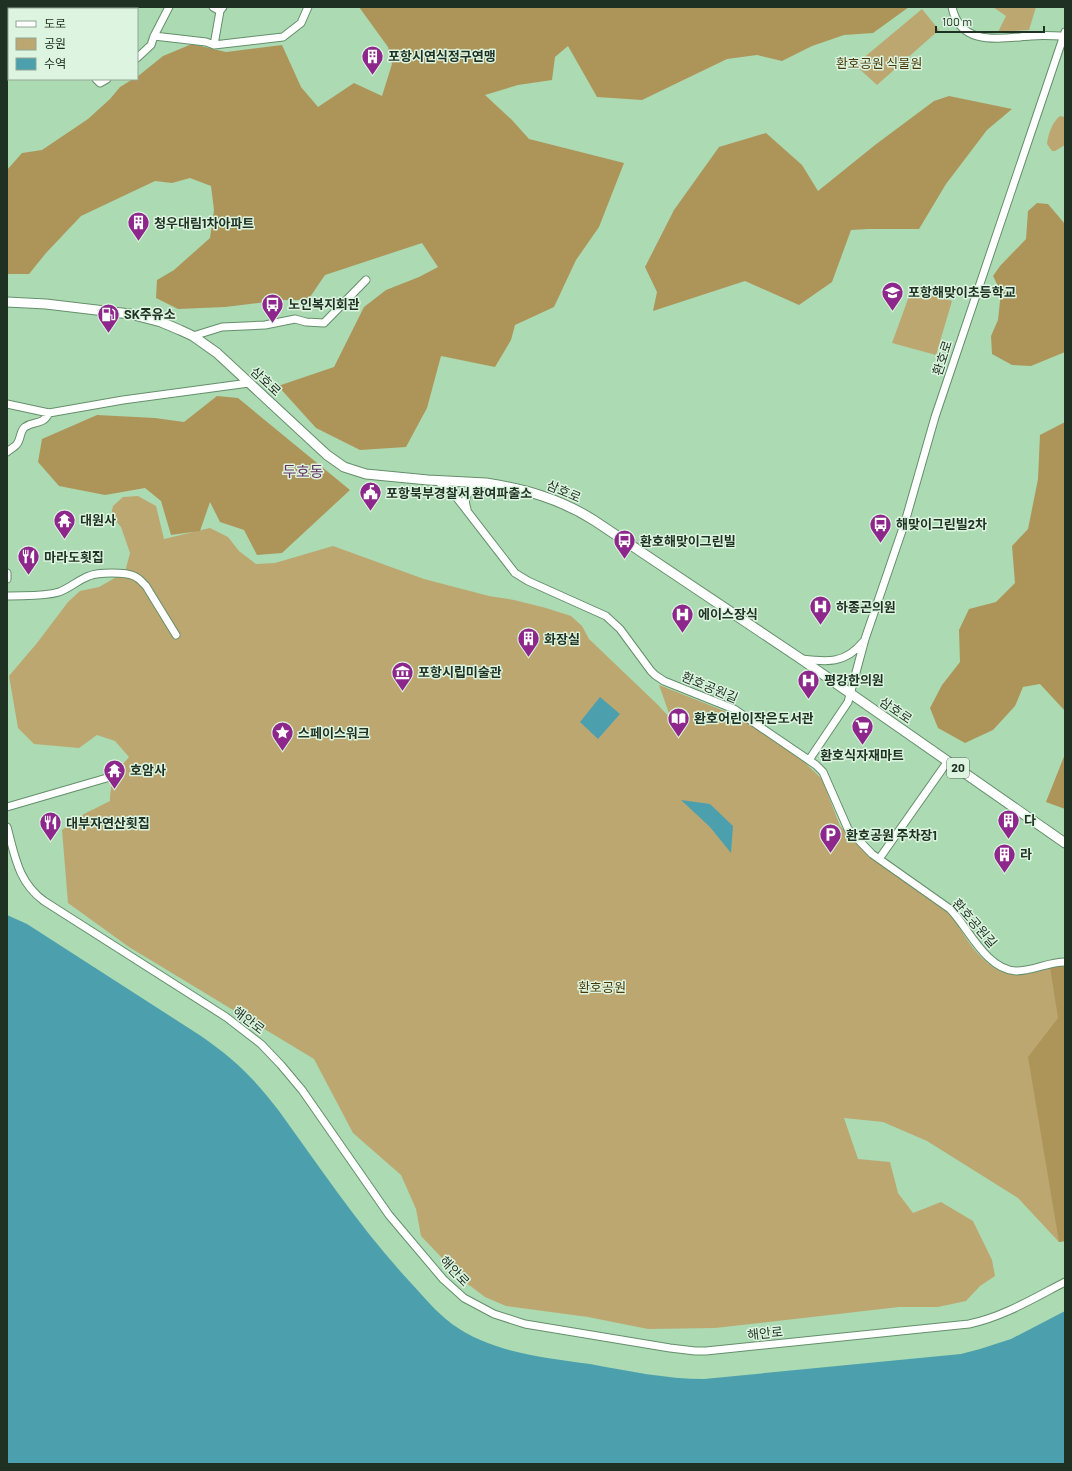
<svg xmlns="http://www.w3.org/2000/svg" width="1072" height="1471" font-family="Barlow,'Noto Sans KR',sans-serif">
  <rect width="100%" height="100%" fill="#acdab3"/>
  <path fill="#bda771" d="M993,7H1036L1029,30L998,32L1006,16Z
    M922,9L939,30L877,85L855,65Z
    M1060,116L1065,117V145L1055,151H1052L1047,144C1048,135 1052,122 1060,116Z
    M912,288L952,301L936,355L892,343Z
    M138,496L156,506L164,539L210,528L228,537L239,551L256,564L275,563L333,546L424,579L489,596L514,600L546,608L571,616L582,626L589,639L657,704L671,719L659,685L737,716L798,756L822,779L840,826L871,857L950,914C958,923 963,935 971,945C981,959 1000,977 1019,974C1035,972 1049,966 1065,966V1241L1059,1242L1018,1198L927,1141L883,1122L844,1118L858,1159L890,1162L898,1193L913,1213L941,1202L973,1221L992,1260L995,1276L980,1286L966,1301L938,1307H899L715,1328L648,1329L588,1317L506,1306L485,1297L465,1282L421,1236L416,1209L401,1175L353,1133L314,1059L129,947L68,903L62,830L84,814L110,801C111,779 114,774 129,757L115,741L97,735L79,748L34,744L18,728L9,676L37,643L68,602L80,591L99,587L125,572L130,553L121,527L111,515L113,506L123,497Z"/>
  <path fill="#ad955a" d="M359,7H909L873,33L844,35L812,46L782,61L757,55L727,59L642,100L597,97L568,46L555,57L552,80L518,85L485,95L512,120L529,139L624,163L599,227L576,260L554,307L515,325L511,340L495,367L441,356L427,408L406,447L360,450L316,428L278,386L334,367L364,307L386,290L419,277L438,267L422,243L325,275L308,300H284L225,307L178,309L156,298L157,280L174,270L210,238L214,210L211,186L190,178L172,183L155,181L81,216L46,253L29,274H7V170L22,153L42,150L88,119L110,99L120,87L133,79H137V77L163,56L192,44L226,52L282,45L301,87L318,107L354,83L382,96L392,64L388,47Z
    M949,96L1012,109L987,130L946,184L919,229H868L851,230L832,282L799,305L745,281L653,311L657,292L645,267L674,210L719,147L766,133L802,165L818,191L875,145L934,101Z
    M1037,203L1048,204L1065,224V352L1031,366L1012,365L992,354L991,336L998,320L1001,292L993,276L1000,266L1026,239L1028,211Z
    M217,396L238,398L350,490L282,553L257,555L244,530L220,522L210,502L200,531L171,535L161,501L145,488L105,495L59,486L38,462L42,439L97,415L155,418L184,422Z
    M1065,422V711L1040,684L1023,687L1015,706L993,730L965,743L938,728L930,708L942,685L960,662L959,630L969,609L996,602L1015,583L1012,546L1028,529L1038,479L1040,435Z
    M1065,754V809L1046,802Z
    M1057,966H1065V1241L1059,1242L1028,1057L1058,1018L1050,967Z"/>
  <path fill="#4ca0ad" d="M600,697L620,714L598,739L580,722Z
    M681,800L710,804L733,826L731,853L710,827Z
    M7,915L27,924L201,1036C234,1059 255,1079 279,1111C321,1169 361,1229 410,1282C423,1296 436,1312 452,1324C492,1353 543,1357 590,1364C628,1371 666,1379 704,1379L961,1354L980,1349L1011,1339L1065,1311V1464H7Z"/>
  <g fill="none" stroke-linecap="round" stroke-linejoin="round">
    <defs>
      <path id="minor" d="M23,7L26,9
        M213,7L220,11L223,7
        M952,7C960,47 1000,38 1031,36C1042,35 1054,36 1065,36
        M69,9L72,7
        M7,18L9,13
        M154,36L206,42L214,45L283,37L301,23L308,7
        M214,45L220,11
        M137,58L151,45L154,36L169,7
        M96,79L100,83L107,79
        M193,336L222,327L265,325L295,319L306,322L324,323L366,280
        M7,404L49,413L123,400L249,383
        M7,452C10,449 15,447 17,444C21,439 20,430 25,427C35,420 42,426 49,413
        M436,480L450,491L457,498L515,573L528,581L606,616L620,629L651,671L655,675L664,681L734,709L816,765L823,772L848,829L872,854L950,909C968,927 986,970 1016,971C1033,971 1048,962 1065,962
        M467,509C462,496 470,488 482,484
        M7,573V579
        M7,596C24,595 43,597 59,592C70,588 78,580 89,576C98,572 126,572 134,576C139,578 142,582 146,586L176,635
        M802,659C827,662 845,664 863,642
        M809,760L848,702L865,639L905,522L935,417L1065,32
        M7,807L117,775
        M7,827C15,856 18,882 44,901L226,1017L261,1044L281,1065L302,1090L389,1215L443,1279L464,1298L494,1314L525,1324L670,1348L695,1351H706L969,1324C1003,1317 1034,1298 1065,1282
        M879,859L948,761"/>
      <path id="major" d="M7,302L46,304L130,314L161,322L180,330L193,336L217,353L327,455L344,467L366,474L428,480L486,483C525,489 561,499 595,521L801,659L1065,843"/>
    </defs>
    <use href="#minor" stroke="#648f6b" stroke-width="9"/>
    <use href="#major" stroke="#648f6b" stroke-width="11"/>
    <use href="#minor" stroke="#fff" stroke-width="7"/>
    <use href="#major" stroke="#fff" stroke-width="9"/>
  </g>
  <defs>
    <symbol id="building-pin" viewBox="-11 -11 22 30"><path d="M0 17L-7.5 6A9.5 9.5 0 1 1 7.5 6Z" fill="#8e278c" stroke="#ddf4e0"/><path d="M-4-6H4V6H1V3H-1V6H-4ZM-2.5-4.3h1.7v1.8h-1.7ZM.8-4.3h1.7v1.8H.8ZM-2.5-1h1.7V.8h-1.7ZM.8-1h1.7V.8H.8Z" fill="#fff"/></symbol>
    <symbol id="school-pin" viewBox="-11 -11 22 30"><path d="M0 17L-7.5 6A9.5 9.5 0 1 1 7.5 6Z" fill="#8e278c" stroke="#ddf4e0"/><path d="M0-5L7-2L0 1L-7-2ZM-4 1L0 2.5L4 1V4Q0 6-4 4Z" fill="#fff"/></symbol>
    <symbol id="bus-pin" viewBox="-11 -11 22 30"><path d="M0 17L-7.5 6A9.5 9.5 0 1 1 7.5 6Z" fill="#8e278c" stroke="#ddf4e0"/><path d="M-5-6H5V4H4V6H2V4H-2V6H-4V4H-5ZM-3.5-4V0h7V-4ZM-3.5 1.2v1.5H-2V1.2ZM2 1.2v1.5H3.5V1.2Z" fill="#fff"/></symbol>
    <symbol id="fuel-pin" viewBox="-11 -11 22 30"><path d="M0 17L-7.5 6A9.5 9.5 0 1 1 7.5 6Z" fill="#8e278c" stroke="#ddf4e0"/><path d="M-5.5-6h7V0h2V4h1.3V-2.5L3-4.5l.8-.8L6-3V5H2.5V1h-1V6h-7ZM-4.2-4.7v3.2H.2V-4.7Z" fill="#fff"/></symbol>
    <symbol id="civic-pin" viewBox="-11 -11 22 30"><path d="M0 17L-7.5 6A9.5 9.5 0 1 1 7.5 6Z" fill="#8e278c" stroke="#ddf4e0"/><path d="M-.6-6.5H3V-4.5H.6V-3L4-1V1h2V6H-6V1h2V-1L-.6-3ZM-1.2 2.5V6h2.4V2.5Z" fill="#fff"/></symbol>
    <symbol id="temple-pin" viewBox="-11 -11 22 30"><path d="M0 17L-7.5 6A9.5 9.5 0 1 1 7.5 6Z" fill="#8e278c" stroke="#ddf4e0"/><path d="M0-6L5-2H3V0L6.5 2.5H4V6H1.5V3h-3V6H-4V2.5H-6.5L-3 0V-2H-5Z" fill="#fff"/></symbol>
    <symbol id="restaurant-pin" viewBox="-11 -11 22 30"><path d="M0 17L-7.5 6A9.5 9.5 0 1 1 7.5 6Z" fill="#8e278c" stroke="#ddf4e0"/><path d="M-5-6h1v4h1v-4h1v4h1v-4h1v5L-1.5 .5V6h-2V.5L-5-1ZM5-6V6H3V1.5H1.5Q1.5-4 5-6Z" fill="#fff"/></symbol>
    <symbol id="hospital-pin" viewBox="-11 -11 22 30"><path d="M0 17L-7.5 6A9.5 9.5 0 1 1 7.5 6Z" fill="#8e278c" stroke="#ddf4e0"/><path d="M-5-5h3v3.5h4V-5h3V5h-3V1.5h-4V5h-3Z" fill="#fff"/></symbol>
    <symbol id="museum-pin" viewBox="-11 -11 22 30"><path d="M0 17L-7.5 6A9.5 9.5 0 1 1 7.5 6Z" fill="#8e278c" stroke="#ddf4e0"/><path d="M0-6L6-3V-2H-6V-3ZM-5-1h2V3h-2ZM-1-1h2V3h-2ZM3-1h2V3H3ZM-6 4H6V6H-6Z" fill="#fff"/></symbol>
    <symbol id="library-pin" viewBox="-11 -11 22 30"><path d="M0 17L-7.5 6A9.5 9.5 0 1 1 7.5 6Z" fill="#8e278c" stroke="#ddf4e0"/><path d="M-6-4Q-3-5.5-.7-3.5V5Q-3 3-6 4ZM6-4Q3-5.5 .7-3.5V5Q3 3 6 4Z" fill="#fff"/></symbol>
    <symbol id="supermarket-pin" viewBox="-11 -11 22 30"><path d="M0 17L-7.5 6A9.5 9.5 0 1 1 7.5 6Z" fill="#8e278c" stroke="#ddf4e0"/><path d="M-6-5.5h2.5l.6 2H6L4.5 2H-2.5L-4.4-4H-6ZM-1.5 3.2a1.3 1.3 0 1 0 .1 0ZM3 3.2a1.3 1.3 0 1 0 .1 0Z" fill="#fff"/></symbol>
    <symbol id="sight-pin" viewBox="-11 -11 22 30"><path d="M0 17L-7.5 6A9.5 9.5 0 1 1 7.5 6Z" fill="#8e278c" stroke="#ddf4e0"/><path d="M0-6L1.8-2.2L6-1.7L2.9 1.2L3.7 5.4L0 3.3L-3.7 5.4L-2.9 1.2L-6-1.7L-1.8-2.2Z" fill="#fff"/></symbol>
    <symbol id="parking-pin" viewBox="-11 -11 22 30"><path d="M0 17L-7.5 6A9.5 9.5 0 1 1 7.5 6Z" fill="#8e278c" stroke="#ddf4e0"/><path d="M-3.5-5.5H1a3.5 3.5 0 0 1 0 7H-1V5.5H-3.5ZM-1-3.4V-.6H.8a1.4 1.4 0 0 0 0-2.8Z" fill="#fff"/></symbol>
  </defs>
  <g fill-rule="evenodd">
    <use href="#building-pin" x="360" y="44" width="25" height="34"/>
    <use href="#building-pin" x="126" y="210" width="25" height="34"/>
    <use href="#school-pin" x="880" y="280" width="25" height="34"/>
    <use href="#bus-pin" x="260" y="292" width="25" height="34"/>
    <use href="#fuel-pin" x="96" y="302" width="25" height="34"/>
    <use href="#civic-pin" x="358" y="480" width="25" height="34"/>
    <use href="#temple-pin" x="52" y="508" width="25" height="34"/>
    <use href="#bus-pin" x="868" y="512" width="25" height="34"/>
    <use href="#bus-pin" x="612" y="528" width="25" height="34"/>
    <use href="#restaurant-pin" x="16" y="544" width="25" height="34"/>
    <use href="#hospital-pin" x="808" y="594" width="25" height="34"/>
    <use href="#hospital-pin" x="670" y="602" width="25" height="34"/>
    <use href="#building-pin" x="516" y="626" width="25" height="34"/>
    <use href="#museum-pin" x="390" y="660" width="25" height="34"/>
    <use href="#hospital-pin" x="796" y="668" width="25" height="34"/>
    <use href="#library-pin" x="666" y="706" width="25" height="34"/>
    <use href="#supermarket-pin" x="850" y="714" width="25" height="34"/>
    <use href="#sight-pin" x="270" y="720" width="25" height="34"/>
    <use href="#temple-pin" x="102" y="758" width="25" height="34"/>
    <use href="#building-pin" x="996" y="808" width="25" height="34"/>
    <use href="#restaurant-pin" x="38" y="810" width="25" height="34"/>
    <use href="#parking-pin" x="818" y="822" width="25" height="34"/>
    <use href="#building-pin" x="992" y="842" width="25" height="34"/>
  </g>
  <g text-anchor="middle" stroke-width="3" stroke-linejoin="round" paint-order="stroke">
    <rect fill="#ddf4e0" stroke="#586c5b" stroke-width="1" x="947" y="758" width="22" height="20" rx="3"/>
    <g font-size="12" font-weight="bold" fill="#1f3122">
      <text x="958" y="772">20</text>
    </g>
    <g font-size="13" font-weight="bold" fill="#1f3122" stroke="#ddf4e0" text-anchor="start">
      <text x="388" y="61">포항시연식정구연맹</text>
      <text x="154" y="228">청우대림1차아파트</text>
      <text x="908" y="297">포항해맞이초등학교</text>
      <text x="288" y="309">노인복지회관</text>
      <text x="124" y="319">SK주유소</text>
      <text x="386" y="498">포항북부경찰서 환여파출소</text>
      <text x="80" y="525">대원사</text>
      <text x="896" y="529">해맞이그린빌2차</text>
      <text x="640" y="546">환호해맞이그린빌</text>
      <text x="44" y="562">마라도횟집</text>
      <text x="836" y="612">하종곤의원</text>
      <text x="698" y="619">에이스장식</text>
      <text x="544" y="644">화장실</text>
      <text x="418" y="677">포항시립미술관</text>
      <text x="824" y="685">평강한의원</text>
      <text x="694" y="723">환호어린이작은도서관</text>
      <text x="298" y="738">스페이스워크</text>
      <text x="862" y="760" text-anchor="middle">환호식자재마트</text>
      <text x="130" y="775">호암사</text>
      <text x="1024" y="825">다</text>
      <text x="66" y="828">대부자연산횟집</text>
      <text x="846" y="840">환호공원 주차장1</text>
      <text x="1020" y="859">라</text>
    </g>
    <g font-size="13" fill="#493805" stroke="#ddf4e0">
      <text x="879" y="68">환호공원 식물원</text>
      <text x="602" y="992">환호공원</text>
    </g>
    <g font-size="13" fill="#1f3122" stroke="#ddf4e0">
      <text transform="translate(942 358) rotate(-72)" y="5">환호로</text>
      <text transform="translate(266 381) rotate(43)" y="5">삼호로</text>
      <text transform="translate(564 491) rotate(23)" y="5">삼호로</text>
      <text transform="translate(710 687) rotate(23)" y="5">환호공원길</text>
      <text transform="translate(896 710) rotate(34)" y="5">삼호로</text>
      <text transform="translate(975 923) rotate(49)" y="5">환호공원길</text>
      <text transform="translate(249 1020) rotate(37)" y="5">해안로</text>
      <text transform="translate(455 1271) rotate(46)" y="5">해안로</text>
      <text transform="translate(765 1333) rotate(-6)" y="5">해안로</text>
    </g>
    <g font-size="15" fill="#653263" stroke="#ddf4e0">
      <text x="303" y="477">두호동</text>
    </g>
  </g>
  <rect width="1072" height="1471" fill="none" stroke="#1f3122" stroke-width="16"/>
  <rect x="8" y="8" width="130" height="72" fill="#ddf4e0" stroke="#91a694"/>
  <rect x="16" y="21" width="20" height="6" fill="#ffffff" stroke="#91a694"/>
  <text x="44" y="28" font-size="12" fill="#1f3122">도로</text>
  <rect x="16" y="38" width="20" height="12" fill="#bda771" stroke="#91a694"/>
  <text x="44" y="48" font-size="12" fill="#1f3122">공원</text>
  <rect x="16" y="58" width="20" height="12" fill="#4ca0ad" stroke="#91a694"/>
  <text x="44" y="68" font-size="12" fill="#1f3122">수역</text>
  <path d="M936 26v6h108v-6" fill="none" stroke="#1f3122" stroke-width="2"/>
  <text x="942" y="26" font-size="12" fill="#1f3122" stroke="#ddf4e0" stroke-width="3" paint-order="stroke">100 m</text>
</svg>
